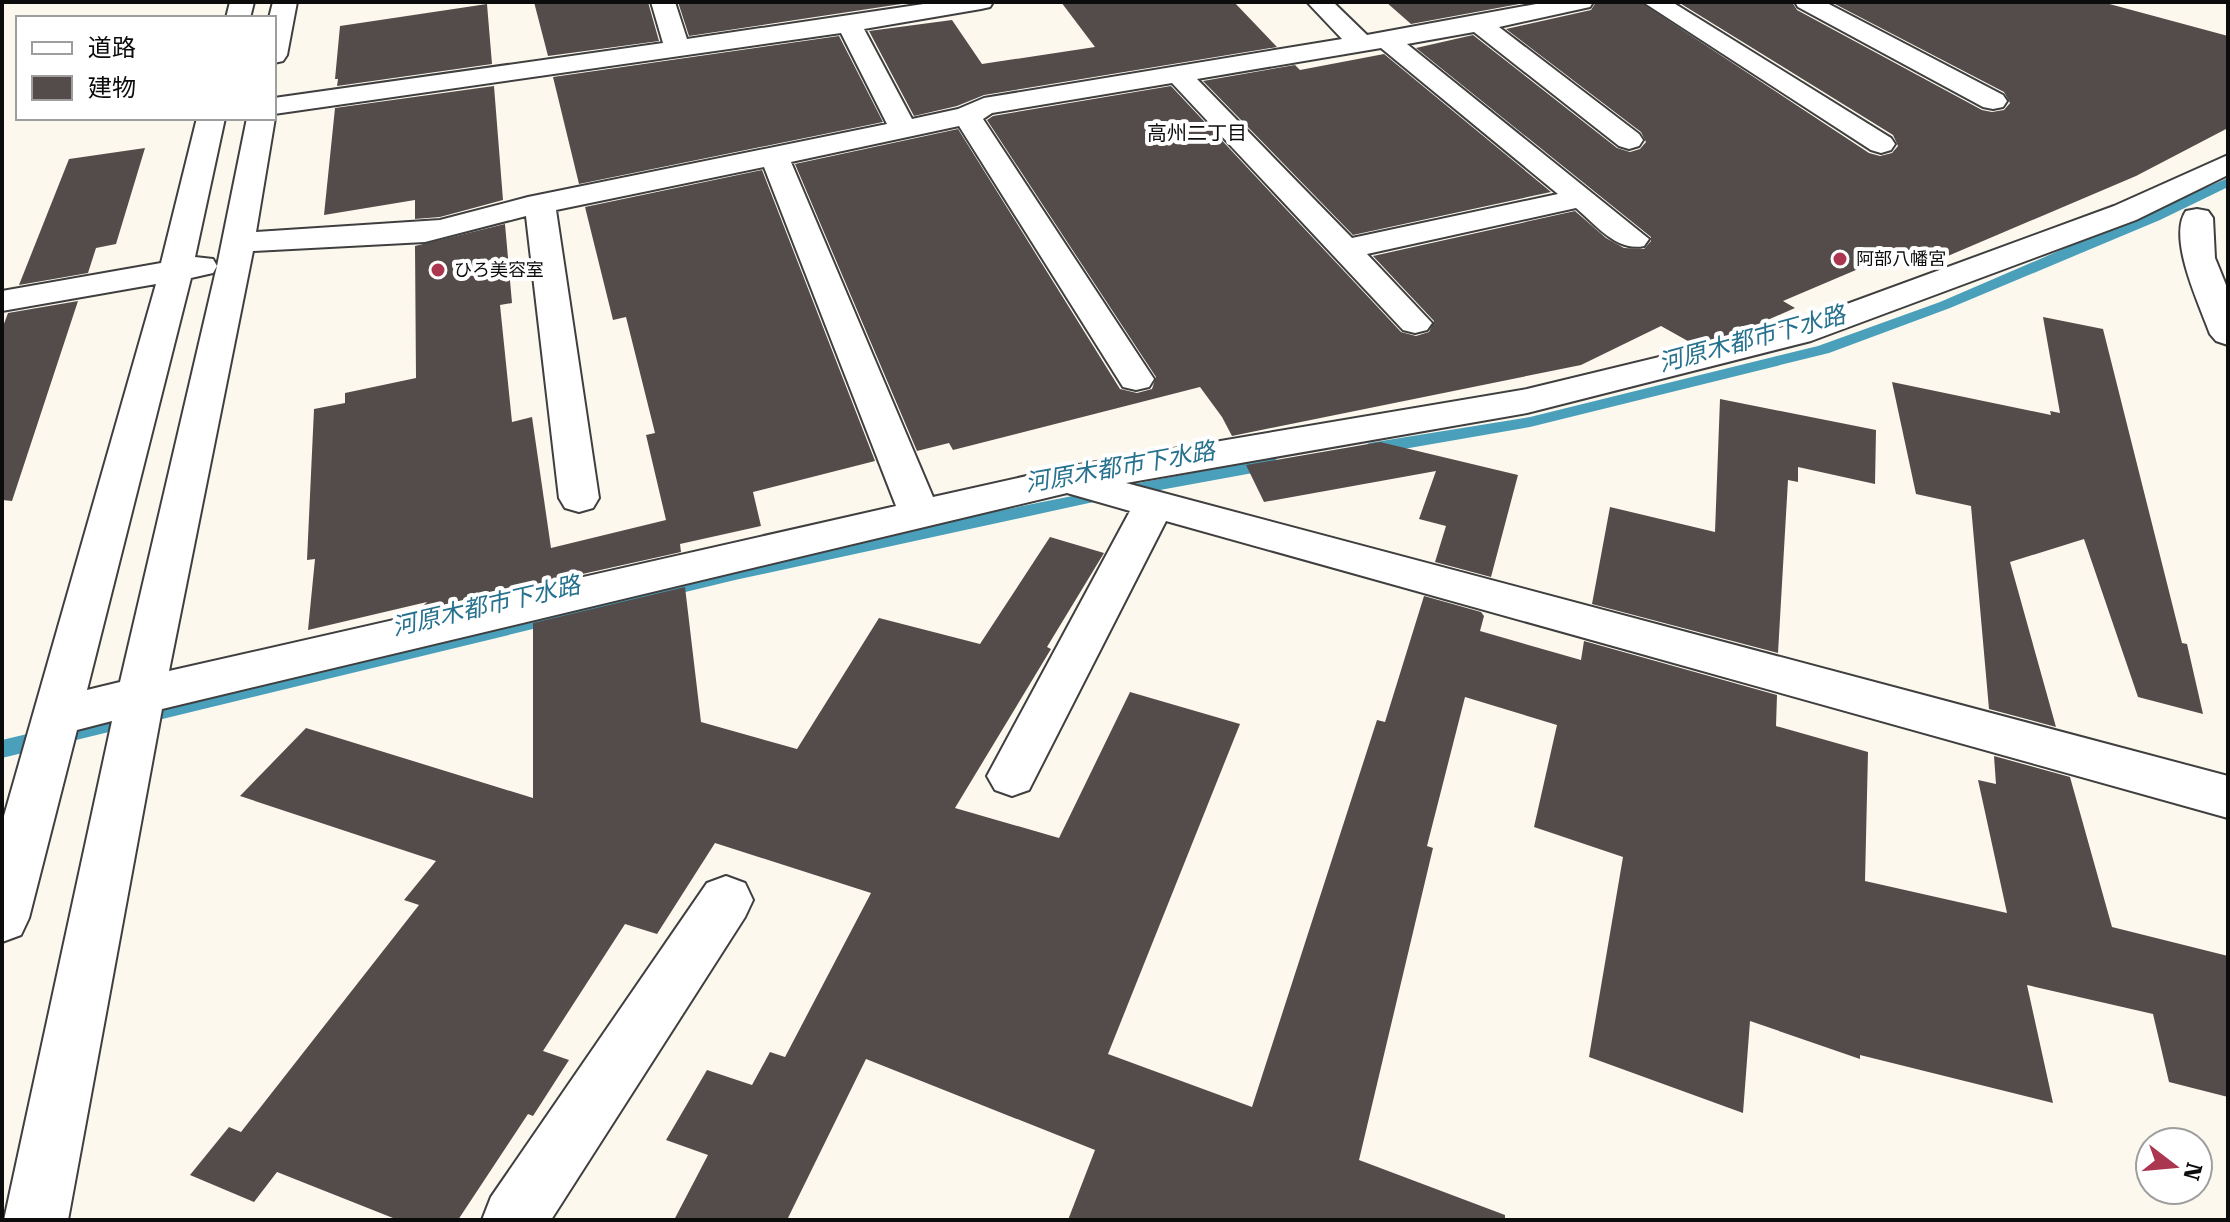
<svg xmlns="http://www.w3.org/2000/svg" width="2230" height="1222" font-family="'Roboto Serif','Noto Sans JP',serif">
  <rect width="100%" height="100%" fill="#fdf8ee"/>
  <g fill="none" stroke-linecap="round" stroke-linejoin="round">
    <path fill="#4aa0bb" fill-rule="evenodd" d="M2228,178V187L2160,220L1950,308L1829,353L1530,427L1369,455L1360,449L1369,443L1530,417L1818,346L1940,302Z
      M1274,458L1283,464L1280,468L1089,503L735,580L2,758V740C425,640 846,534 1274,458Z"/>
  </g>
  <path fill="#544c4a" d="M534,2H648L659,41L548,56Z
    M678,2H907L908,3L689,36Z
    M1061,2H1234L1277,47L984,95L957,106L914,116L869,31L952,20L982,64L1095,47Z
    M1386,2H1530L1411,24Z
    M1596,2H1640L1869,153L1880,156L1892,153L1898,146L1893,135L1678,2H1792L1797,10L1982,110L1992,112L2004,110L2010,103L2004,92L1831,2H2102L2228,36V128L2136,176L1929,264L1903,250L1783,301L1795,308L1731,336L1695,345L1661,326L1581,365L1232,436L1222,417L1200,387L953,450L949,443L917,451L795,164L958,129L1120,389L1137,393L1152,389L1156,377L987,120L993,116L1171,86L1401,332L1416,336L1429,332L1434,321L1373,256L1575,211L1606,238L1624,248L1644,249L1651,241V237L1416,48L1473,35L1617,148L1630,152L1640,149L1646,142L1641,132L1506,29L1591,10Z
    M487,4L492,64L337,86L338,79H335L340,26Z
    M839,36L883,122L579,184L553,77Z
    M1384,54L1551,192L1353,235L1203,81L1295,65L1300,70Z
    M494,86L503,200L440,217L415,219V200L324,215L335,108Z
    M145,148L116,244L96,248L88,273L19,285L69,159Z
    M762,170L875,461L753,492L761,526L680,544L681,552L533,585V583L418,611L427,602L308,630L315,559L307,560L314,409L345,403V393L416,378L415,246L505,224L512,303L500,305L512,422L532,417L551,548L666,520L646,435L655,433L626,317L613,320L585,207Z
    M78,301L12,501L2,500V329L8,313Z
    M2043,317L2103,329L2182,643L2187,644L2203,714L2138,697L2084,539L2010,562L2056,727L1989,709L1971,506L1916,494L1892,382L2051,415L2050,411L2060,413Z
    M1720,399L1876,430L1875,484L1798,467V482L1788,480L1778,653L1592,604L1610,507L1715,532Z
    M1380,442L1518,475L1491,577L1435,562L1446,526L1419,519L1436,471L1264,502L1246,465Z
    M1050,537L1104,553L1047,647L1051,649L955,808L1059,838L1130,692L1240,724L1108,1054L1252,1107L1377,720L1385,722L1424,596L1481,612L1484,616L1480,631L1581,660L1584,641L1777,695L1776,726L1868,752L1865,881L2007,913L1978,780L1996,784L1994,756L2070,777L2112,927L2228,956V1097L2169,1082L2153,1014L2027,985L2053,1103L1860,1055V1059L1750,1021L1743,1113L1589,1057L1623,857L1534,827L1557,725L1465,697L1427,846L1433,848L1359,1160L1505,1215V1220H1068L1095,1150L866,1059L787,1220H674L708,1155L666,1140L707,1070L752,1085L770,1052L785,1057L871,893L715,843L657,934L625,924L543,1051L569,1060L533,1116L528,1114L458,1220H398L277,1172L254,1202L190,1175L229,1127L241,1132L419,905L404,900L436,861L240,796L306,728L533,798V623L685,587L701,722L797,749L879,618L980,644Z"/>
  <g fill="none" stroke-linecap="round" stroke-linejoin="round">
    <defs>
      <path id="minor" d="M230,2H254L250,18H226Z
        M273,2H297L287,55L283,61L274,63V18H269Z
        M651,2H675L687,39L937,2H993L990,7L981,9L864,29L912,119L958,109L984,98L1342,39L1307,2H1333L1367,35L1547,2H1593L1590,7L1499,27L1639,134L1643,140L1639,146L1629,149L1619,146L1474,32L1407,44L1649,239L1644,246C1617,252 1596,225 1576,208L1367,254L1432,323L1427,330L1415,333L1403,330L1172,83L992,113L983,119L1154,379L1149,387L1136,390L1123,387L1118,379L959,126L791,162L933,497L1067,467L1527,389L1787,326L2114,206L2228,155V175L2136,220L1811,341L1527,413L1126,483L2228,776V818L1166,521L1029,790L1012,796L995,790L987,776L1130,511L1067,493L162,709L68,1220H4L112,721L77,730L29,918L21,935L2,942V823L156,284L2,311V291L161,263L197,118H225L195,257L213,259L217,266L247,118H275L256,232L440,220L528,197L887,124L841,33L274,114V98L663,43ZM1381,48L1558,194L1352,238L1197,79ZM764,167L896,506L169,671L253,251L425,242L526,216L559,498L565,508L579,512L593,508L599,498L556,210ZM217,266L120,682L87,690L191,278L213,273Z
        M1643,2H1672L1891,138L1895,144L1891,150L1881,153L1871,150Z
        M1795,2H1825L2003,95L2007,101L2003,107L1993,109L1983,107L1798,7Z
        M2197,209L2208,211L2213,218L2215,258L2228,290V345L2216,341L2210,334C2200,306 2167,238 2186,211Z
        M726,876L745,883L753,900L745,917L551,1220H482L491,1197L707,883Z"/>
    </defs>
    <use href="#minor" stroke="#3f3f3f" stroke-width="4"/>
    <use href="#minor" fill="#fff" fill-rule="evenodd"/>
  </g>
  <g fill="#aa374f" stroke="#fff" stroke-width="3">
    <circle cx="1840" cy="259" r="8"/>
    <circle cx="438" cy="270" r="8"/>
  </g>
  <g text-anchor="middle" stroke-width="8" stroke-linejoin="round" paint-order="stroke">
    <g font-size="18" fill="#0c0c0c" stroke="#fff" text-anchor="start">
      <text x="1856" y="265">阿部八幡宮</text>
      <text x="454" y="276">ひろ美容室</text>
    </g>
    <g font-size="20" fill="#0c0c0c" stroke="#fff">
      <text x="1197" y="140">高州二丁目</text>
    </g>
    <g font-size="24" font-style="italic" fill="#26718d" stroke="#fff">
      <text transform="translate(1752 339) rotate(-15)" y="8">河原木都市下水路</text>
      <text transform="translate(1120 467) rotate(-10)" y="8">河原木都市下水路</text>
      <text transform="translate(486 606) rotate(-13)" y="8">河原木都市下水路</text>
    </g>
  </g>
  <rect width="2230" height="1222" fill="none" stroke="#0c0c0c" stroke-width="8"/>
  <rect x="16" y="16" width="260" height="104" fill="#ffffff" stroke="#9e9e9e" stroke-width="2"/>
  <rect x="32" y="42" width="40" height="12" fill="#ffffff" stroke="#9e9e9e" stroke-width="2"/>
  <text x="88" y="56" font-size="24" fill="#0c0c0c">道路</text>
  <rect x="32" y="76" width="40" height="24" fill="#544c4a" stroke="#9e9e9e" stroke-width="2"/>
  <text x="88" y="96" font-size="24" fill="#0c0c0c">建物</text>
  <g transform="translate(2174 1166) rotate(106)"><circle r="38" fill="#ffffff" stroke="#9e9e9e" stroke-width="2"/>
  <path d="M0-6L14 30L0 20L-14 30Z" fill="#aa374f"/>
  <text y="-12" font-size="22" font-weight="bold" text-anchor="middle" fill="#0c0c0c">N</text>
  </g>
</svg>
